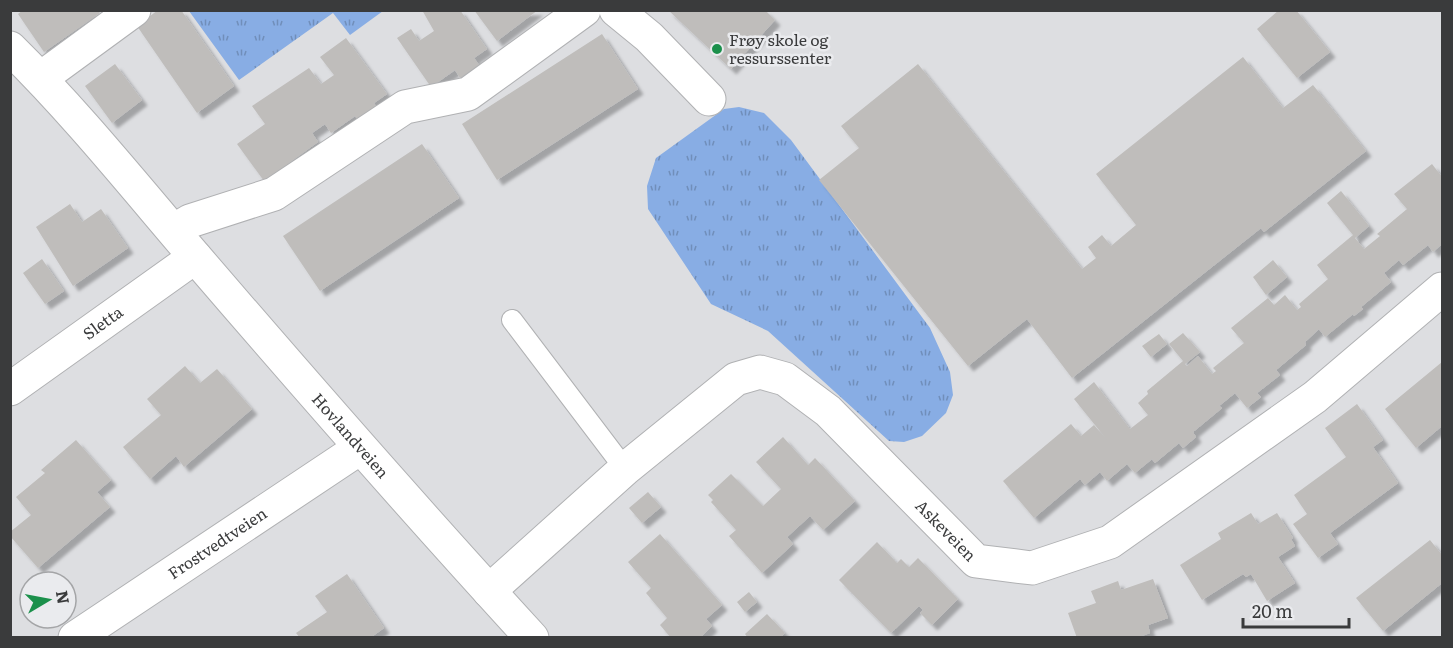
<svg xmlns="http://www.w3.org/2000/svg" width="1453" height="648" font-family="Literata,serif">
  <defs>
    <pattern id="park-tufts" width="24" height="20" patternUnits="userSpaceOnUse" patternTransform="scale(1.5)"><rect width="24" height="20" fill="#88ade4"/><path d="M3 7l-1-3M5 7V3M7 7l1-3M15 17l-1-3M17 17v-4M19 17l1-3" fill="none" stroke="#708eba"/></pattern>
    <filter id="shadow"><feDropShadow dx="5.5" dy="5.5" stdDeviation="1.5" flood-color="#0004"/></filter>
  </defs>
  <rect width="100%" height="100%" fill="#dddee1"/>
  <path fill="url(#park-tufts)" d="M189,11H383L350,35L333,13L239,80Z
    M739,107L764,113L791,140L930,328L950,372L953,395L946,413L922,436L904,442L889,441L768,331L711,304L648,209L647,186L656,158L724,109Z"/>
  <path fill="#bfbdbb" filter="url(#shadow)" d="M23,10H98L100,13L44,52L18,14Z
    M158,10H181L234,86L197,113L137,26Z
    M422,10H460L487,49L474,58L479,65L460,78L455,70L431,87L397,38L411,29L419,41L434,31Z
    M474,10H538L497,41Z
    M668,10H765L775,20L731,69Z
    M1279,10H1296L1330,52L1297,78L1257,29Z
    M602,34L638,89L497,180L462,124Z
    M346,38L387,94L374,103L377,108L359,121L355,116L331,133L325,124L312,133L318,142L264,181L237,144L265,124L252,106L309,68L321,84L334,75L320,57Z
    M1243,57L1283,108L1313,85L1366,151L1264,232L1261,228L1072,378L1027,319L968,366L819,180L859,148L841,126L918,64L1082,269L1096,258L1088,247L1102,235L1111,246L1136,225L1096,174Z
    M115,64L142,100L112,123L85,86Z
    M422,144L459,198L320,291L283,236Z
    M1432,164L1442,177V244L1433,252L1428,245L1403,265L1399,260L1384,273L1391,282L1361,307L1363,309L1354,316L1353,314L1325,337L1319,329L1305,342L1306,345L1276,370L1280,375L1257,393L1261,397L1247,408L1235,393L1219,406L1222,408L1193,432L1196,437L1183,448L1179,443L1155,463L1152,459L1135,473L1127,464L1107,481L1100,472L1085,485L1080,479L1034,518L1003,481L1071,424L1081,436L1094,425L1108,441L1074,399L1094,382L1130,429L1148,415L1138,403L1148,394L1147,391L1183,361L1169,344L1183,333L1200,352L1185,364L1187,366L1198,356L1212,374L1216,371L1213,368L1244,343L1231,328L1268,298L1274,305L1285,295L1297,310L1301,307L1299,304L1328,279L1317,265L1353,235L1327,203L1341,191L1369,226L1355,238L1364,249L1380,236L1377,234L1407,209L1394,194Z
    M70,204L82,222L101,209L128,248L73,286L36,227Z
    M42,259L64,291L45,304L23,273Z
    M1273,260L1287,277L1266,295L1253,277Z
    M1159,334L1167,344L1151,357L1142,346Z
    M1442,362V426L1416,448L1385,409Z
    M185,366L200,383L217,369L252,409L184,467L176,456L150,479L123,447L161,415L147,399Z
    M1357,404L1383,440L1373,447L1398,483L1330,533L1338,544L1318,558L1293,524L1307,514L1294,495L1346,457L1325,428Z
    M783,437L808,465L815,458L855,501L823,530L810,516L787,537L793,544L762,573L729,536L736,530L711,502L713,500L708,495L731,474L763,506L781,489L756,462Z
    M76,440L111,480L97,492L110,507L38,568L10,536V532L31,515L16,497L45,473L41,470Z
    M648,492L661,507L642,523L629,508Z
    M1251,513L1258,524L1277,513L1293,538L1291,539L1295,546L1278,557L1295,583L1267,601L1251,574L1246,577L1243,574L1202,600L1180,565L1221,539L1218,533Z
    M660,534L722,605L706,619L712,626L700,638H671L660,625L667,618L646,593L651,588L628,562Z
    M1430,540L1442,555V583L1383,631L1356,598Z
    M877,542L897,563L901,559L909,567L918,558L958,599L932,625L920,613L923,610L919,606L891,633L839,580Z
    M347,574L384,628L370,638H300L296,633L327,612L315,596Z
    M1153,579L1168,618L1148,625L1150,633L1136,638H1077L1068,613L1096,603L1091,591L1118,581L1121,590Z
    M749,592L757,602L745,612L737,602Z
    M767,614L785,633L780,638H748L745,634Z"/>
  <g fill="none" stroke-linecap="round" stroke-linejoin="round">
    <defs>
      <path id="lane" d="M512,320L625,469"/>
      <g id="street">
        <path d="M616,10L649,37L709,99"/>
        <path id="s1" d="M10,48C77,114 136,188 197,259C307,387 418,514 532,638"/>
        <path d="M41,78L134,10"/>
        <path d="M175,230L190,221L274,194L405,107L468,94L584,10"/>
        <path id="s2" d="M10,389L195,257"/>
        <path id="s3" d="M489,591L625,469L736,379L760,372L785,379L828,411L976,561L1032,568L1110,542L1315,397L1442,289"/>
        <path id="s4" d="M75,638L360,448"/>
      </g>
    </defs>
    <use href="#lane" stroke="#b0b1b3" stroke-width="22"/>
    <use href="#street" stroke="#b0b1b3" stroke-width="35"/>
    <use href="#lane" stroke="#fff" stroke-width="20"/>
    <use href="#street" stroke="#fff" stroke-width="33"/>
  </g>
  <circle fill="#1b904b" stroke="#eaebee" stroke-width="2" cx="717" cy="49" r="6"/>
  <g text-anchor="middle" stroke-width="5" stroke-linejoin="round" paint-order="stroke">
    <g font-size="16" fill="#3a3b3c" stroke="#eaebee" text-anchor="start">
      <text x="729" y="46">Frøy skole og<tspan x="729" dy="18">ressurssenter</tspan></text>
    </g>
    <g font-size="16" fill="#3a3b3c" stroke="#eaebee">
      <text dy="6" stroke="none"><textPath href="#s2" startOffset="114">Sletta</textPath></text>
      <text dy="6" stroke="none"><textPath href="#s1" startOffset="516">Hovlandveien</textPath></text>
      <text dy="6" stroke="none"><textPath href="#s3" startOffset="598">Askeveien</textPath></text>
      <text dy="6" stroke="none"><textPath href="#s4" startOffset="171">Frostvedtveien</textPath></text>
    </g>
  </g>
  <rect width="1453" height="648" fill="none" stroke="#3a3b3c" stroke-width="24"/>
  <g transform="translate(48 600) rotate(80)"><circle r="28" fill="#eaebee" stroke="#a4a5a7" stroke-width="1.5"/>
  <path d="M0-4.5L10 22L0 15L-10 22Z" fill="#1b904b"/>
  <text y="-9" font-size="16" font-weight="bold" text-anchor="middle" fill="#3a3b3c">N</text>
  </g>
  <path d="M1243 618v9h106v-9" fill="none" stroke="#3a3b3c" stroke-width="3"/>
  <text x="1252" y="618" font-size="18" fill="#3a3b3c" stroke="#eaebee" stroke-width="4.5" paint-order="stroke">20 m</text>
</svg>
